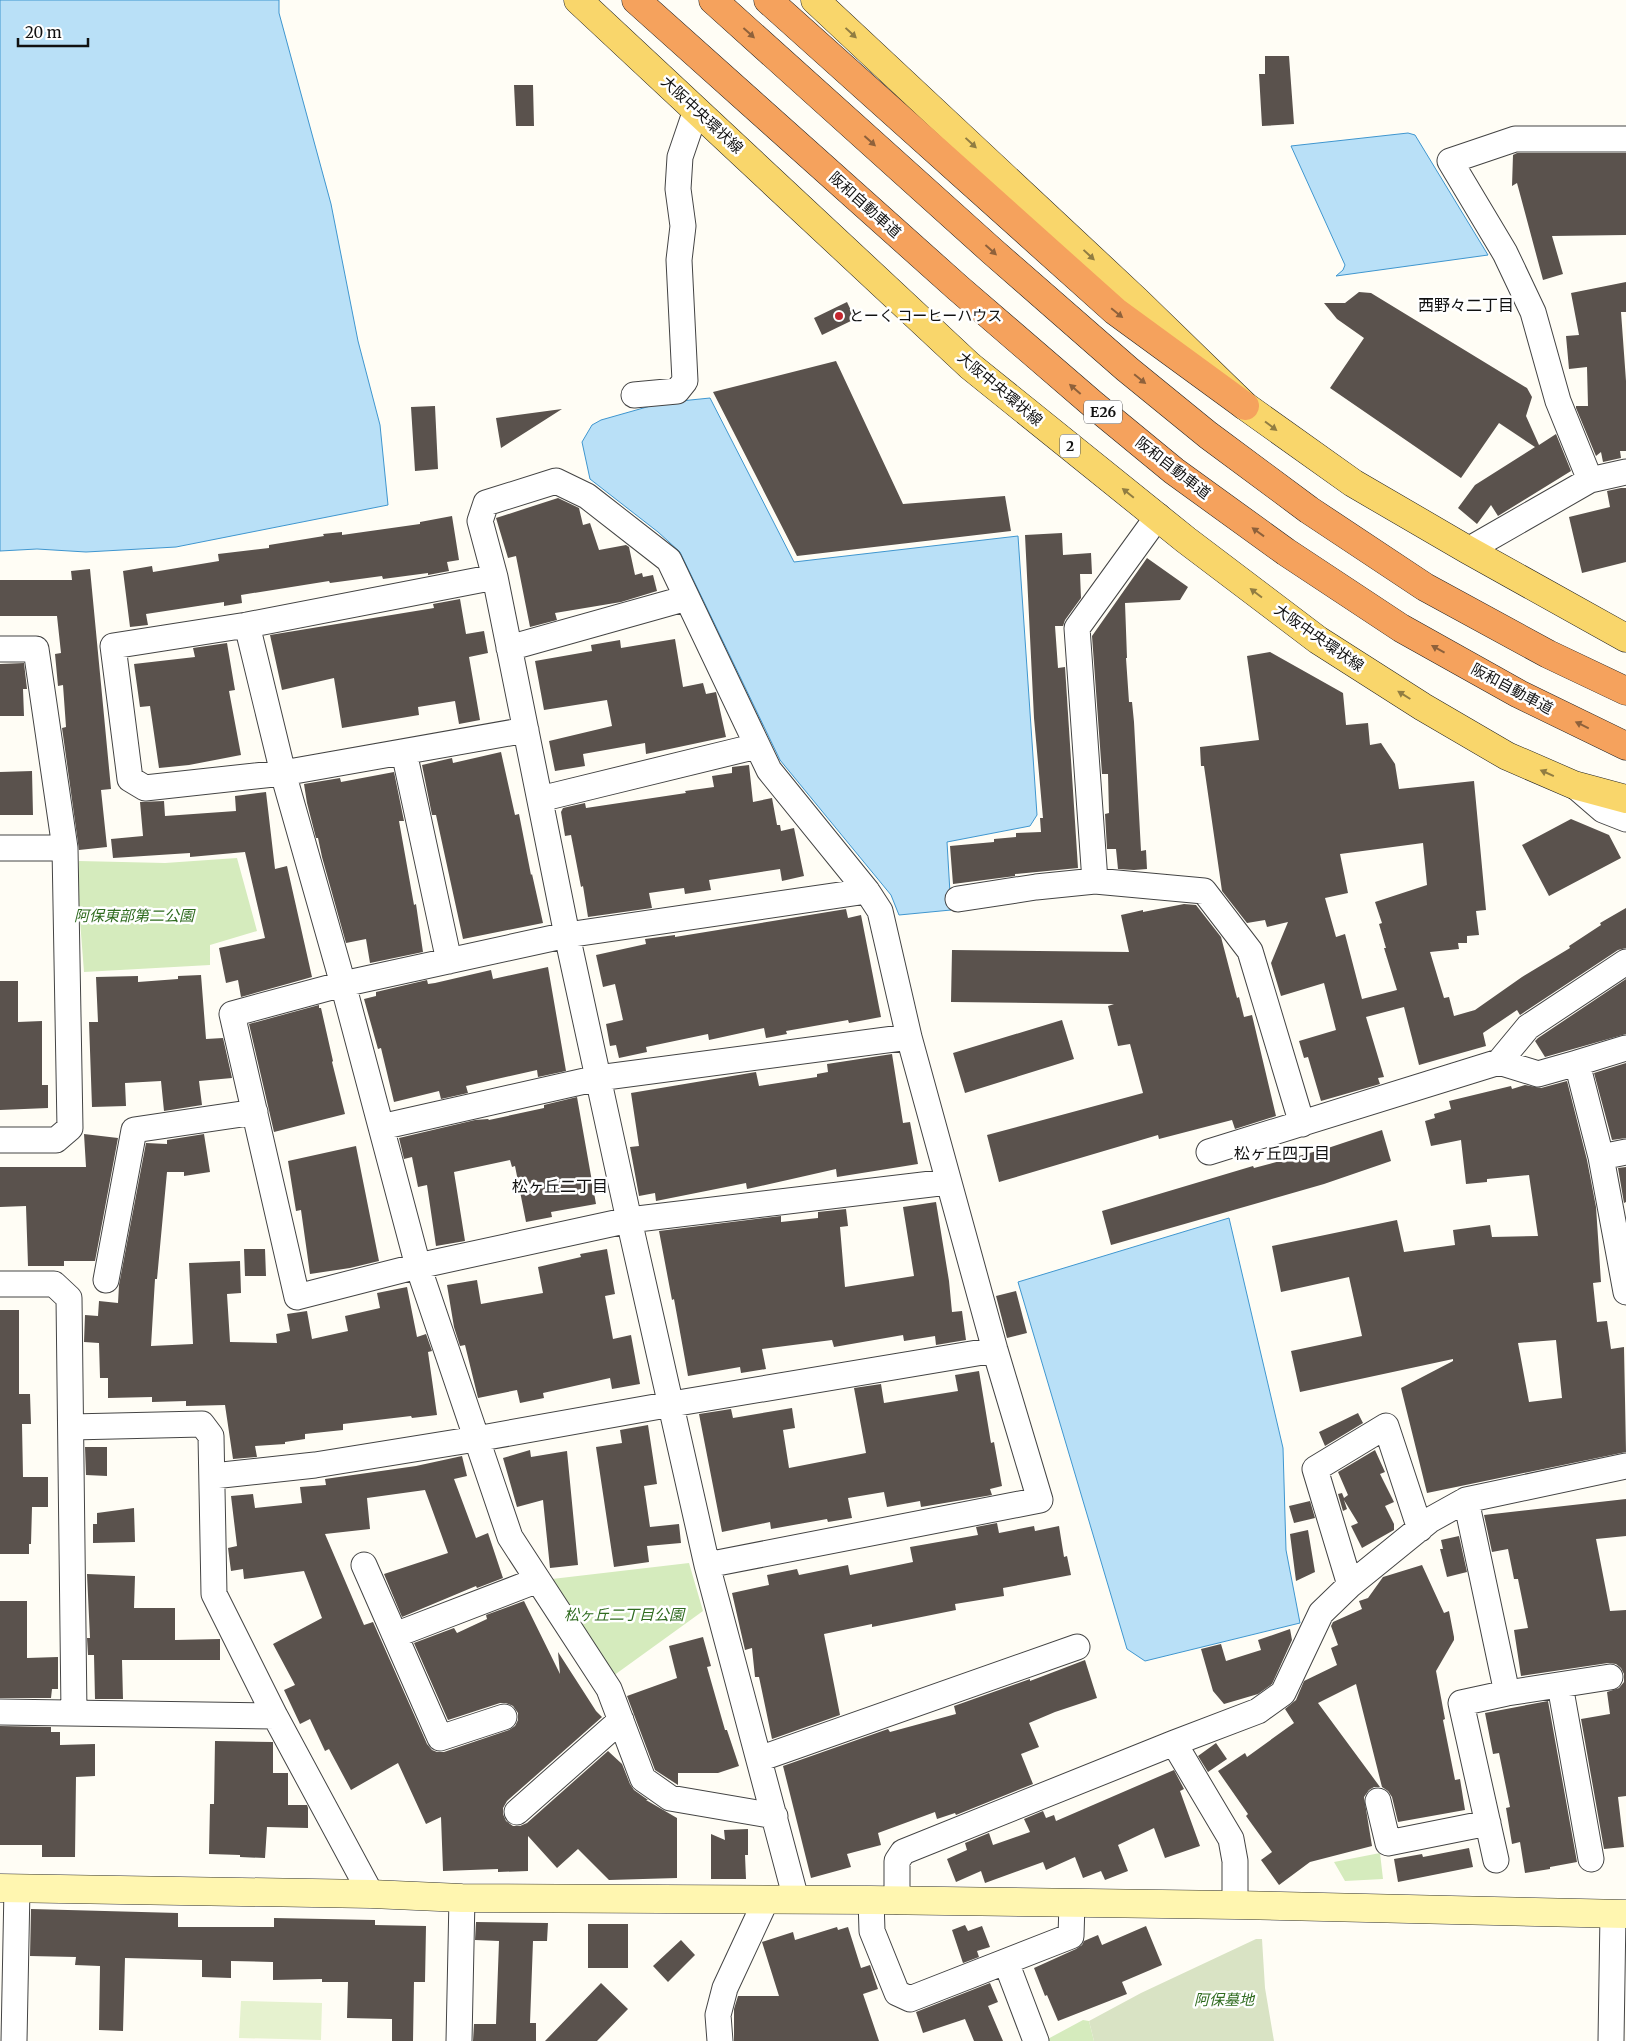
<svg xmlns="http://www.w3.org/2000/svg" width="1626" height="2041" font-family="Merriweather,'Noto Sans JP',serif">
  <rect width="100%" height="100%" fill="#fffdf5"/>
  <path fill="#d5ebbd" d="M237,858L257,931L210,945V965L84,972L79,908V861L165,863Z
    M689,1563L703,1611L613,1676L552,1579Z
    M1380,1853L1383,1879L1345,1881L1334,1862Z
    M1083,2020L1089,2021L1094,2041H1044Z"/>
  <path fill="#d9e3c4" d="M1256,1939H1262L1265,1988L1274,2041H1094L1089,2021L1141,1993Z"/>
  <path fill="#e6f2cf" d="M241,2001L322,2003L321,2040L239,2038Z"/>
  <path fill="#b9e0f7" stroke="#3f96cf" d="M0,0H279V13L331,204L358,341L380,425L388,505L176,547L86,552L37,549L0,551Z
    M1408,133L1415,135L1488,255L1336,276L1343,270L1345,265L1291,146Z
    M710,398L794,562L1018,536L1037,815L1030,826L947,842L951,910L899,915L891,895L780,760L680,552L658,532L590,479L582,442L592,425L601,420L661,403Z
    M1229,1218L1283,1448L1286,1550L1300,1623L1145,1661L1127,1649L1018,1282Z"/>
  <path fill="#5a524d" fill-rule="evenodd" d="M1265,56H1289L1294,124L1262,126L1259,74H1265Z
    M514,85H533L534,126H516Z
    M1517,153H1626V235L1552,236L1563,274L1543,280L1517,183L1512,186L1513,155Z
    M1626,282V312H1621L1626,381V451H1620L1621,458L1603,462L1601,452L1596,456L1576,408V406H1588L1587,367L1569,369L1566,336L1579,335L1571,293Z
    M1359,292L1371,293L1527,388L1532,397L1526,416L1539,445L1556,434L1571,471L1498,516L1491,505L1477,524L1458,508L1475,485L1535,447L1499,423L1461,478L1330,388L1364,338L1337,319L1324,303H1345Z
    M847,302L855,319L822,335L814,318Z
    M836,361L903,504L1005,496L1011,531L797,556L713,392Z
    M435,406L438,469L415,471L411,407Z
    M562,409L501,448L496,418Z
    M1621,488H1626V562L1582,573L1569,517L1610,507L1607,491Z
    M558,498L579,508L583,525L590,523L599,550L626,545L629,547L635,575L642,573L643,577L653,575L657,591L621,602L555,613L557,620L530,627L516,556L508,558L496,518Z
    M452,516L459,560L447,562L449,571L428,575V573L383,579L382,576L330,583L329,581L241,595L242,603L224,606V602L146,614L148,625L130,627L123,571L152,566L153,572L219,561L218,554L269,548V545L324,536L323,534L342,532V535L420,524V522Z
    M1062,533L1063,555L1091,553L1092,574H1080L1081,598L1065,620L1063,626H1055L1058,668L1065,667L1078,868L1015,874V876L953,884L950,846L994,842V839L1016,837V833L1041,832L1040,818H1043L1034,718L1025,535Z
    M1147,558L1188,587L1180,600L1125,603L1127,658H1126L1129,702H1132L1134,722L1141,851L1146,850L1147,869L1134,870L1118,869L1116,849H1107L1105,814L1109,813L1108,774H1102L1092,636Z
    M90,569L111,789L101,790L107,847L79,850L63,735L62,728L66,727L63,685L58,686L55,654L61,653L57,616H0V580H72L71,571Z
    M460,599L466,634L484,631L488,653L469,657L480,720L459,724L455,701L418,707L419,715L342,728L334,678L282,690L270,635L434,608L433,604Z
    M675,639L683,687L703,683L706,694L716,692L726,737L646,754L645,743L583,754L585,766L555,771L549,741L612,726L607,700L544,710L535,661L592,651L591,645L620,640L621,648Z
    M227,643L235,690L229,691L241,755L189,765L159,768L150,706L140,707L134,664L195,657L193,648Z
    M1270,652L1343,693L1346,725L1368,723L1370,745L1381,743L1395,764L1399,789L1474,781L1486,910L1476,911L1479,935L1467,936V943H1458L1459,949L1430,952L1444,998L1449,997L1454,1016L1475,1010L1522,977L1570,948L1569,946L1601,925L1600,923L1626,908V948L1618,950L1520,1015L1517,1010L1483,1033L1486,1046L1447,1057L1419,1065L1404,1007L1366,1017L1384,1077L1378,1078L1380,1084L1321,1101L1308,1057L1304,1058L1299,1041L1336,1030L1324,983L1281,996L1271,963L1288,922L1267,927L1265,920L1247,923L1222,891L1204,766H1201L1200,747L1259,740L1247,656ZM1423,843L1427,885L1375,902L1382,923L1379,924L1386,948H1384L1397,990L1362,999L1345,934L1336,937L1325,898L1348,893L1340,854Z
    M24,663L27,689H23L24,716H0V664Z
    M501,752L515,815L519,814L531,875L532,874L543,923L463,939L436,815H432L422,765L452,758L453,763Z
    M749,765L753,802L772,798L777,825H780L781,831L794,828L804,876L782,881L780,869L709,880L711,890L685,894L684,888L649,893L652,908L588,917L583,886L581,887L571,835L565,836L561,812L563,808L585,803L586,808L686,793L685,791L714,787L712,776L732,773V767Z
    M32,771L33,815H0V772Z
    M394,772L404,821H399L414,905L416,904L423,952L370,963L366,939L346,943L322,857L318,838H316L307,803L304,784L340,778L341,782Z
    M266,792L275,869L287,866L312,977L241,997L238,980L226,983L219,948L265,938L245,852L190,857V853L113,858L111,839L143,836L140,802L164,801L165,816L236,811L235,796Z
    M1571,819L1609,835L1621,858L1549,896L1522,845Z
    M1184,904L1196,905L1221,937L1237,998L1239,997L1244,1017L1252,1015L1276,1116L1235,1129L1232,1120L1159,1139L1158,1135L999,1182L987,1135L1143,1093L1130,1044L1118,1046L1108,1006L1114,1004L951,1002L952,950L1129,952L1121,915L1143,910V912Z
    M846,909L848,918L861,915L881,1017L849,1023L848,1020L786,1031L787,1034L766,1038L764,1028L709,1040L708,1034L646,1047L647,1052L619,1058L616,1045L610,1046L606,1024L623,1020L615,984L603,987L596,955L646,944L645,939L675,935V937Z
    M548,967L566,1071L538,1077L537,1070L466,1086L468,1093L441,1099L439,1091L394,1102L381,1048L378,1049L364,999L376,996V992L427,980L428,984L435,983L491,970L493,979Z
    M201,975L206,1039L223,1038L232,1078L199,1081L202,1105L164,1111L161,1081L125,1083L126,1106L92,1107L89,1022H98L96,977L138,976V982L178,979V976Z
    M1626,979V1034L1545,1057L1535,1041L1538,1038Z
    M0,981H18V1022L42,1021V1085H48V1108L0,1110Z
    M319,1005V1008H321L333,1061L332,1062L345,1114L274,1132L249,1024Z
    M1062,1020L1074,1059L965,1093L953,1053Z
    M892,1054L903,1123L910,1122L918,1164L837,1177L836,1169L747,1189L746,1183L656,1201L655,1193L639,1196L630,1147L639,1146L631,1093L756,1072L759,1086L817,1077V1074L828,1072L827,1064Z
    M1626,1063V1138L1612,1140L1594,1073Z
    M1567,1081L1587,1160L1596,1207L1601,1282L1593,1283L1597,1322L1607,1321L1611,1349L1624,1347L1626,1452L1427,1493L1401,1388L1453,1361V1359L1300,1392L1291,1351L1362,1336L1349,1277L1281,1292L1272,1246L1397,1220L1404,1252L1455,1245L1453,1230L1490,1225L1492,1237L1538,1236L1529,1175L1487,1179V1182L1466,1184L1461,1140L1431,1146L1425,1121L1435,1118L1434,1114L1451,1109L1449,1101L1511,1086L1512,1089L1525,1085L1541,1088ZM1556,1340L1562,1398L1529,1402L1518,1343Z
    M577,1097L596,1204L551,1212L552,1217L526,1222L515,1166L512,1167L510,1160L454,1172L465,1241L436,1246L427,1185L418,1187L412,1157L404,1159L399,1138L475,1120L488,1119L489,1120L544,1108V1105Z
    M1382,1130L1391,1161L1324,1184L1111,1245L1102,1211L1253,1166L1254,1168L1328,1148Z
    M84,1134L118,1138L95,1261H64V1266H28L26,1206L0,1207V1167H86Z
    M204,1134L210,1172L184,1176V1172H167L157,1279H155L151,1346L193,1344L189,1263L240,1261L241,1293L227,1294L230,1342L277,1343L276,1334L290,1331L287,1314L307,1311L312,1339L348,1331L345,1316L380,1308L377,1293L407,1287L417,1337L426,1334L432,1351L428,1352L437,1415L412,1418L411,1416L343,1424V1430L305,1434V1439L285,1442V1444L255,1446L257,1457L233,1459L225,1405L186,1406V1401L152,1402V1397L108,1398V1378H100L99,1343L84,1342L85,1315L98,1316L99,1301L118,1303L119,1285L146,1143L167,1144V1140Z
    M356,1146L379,1261L350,1268L310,1274L301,1210L296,1211L288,1161Z
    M1626,1167V1202L1624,1203L1618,1168Z
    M936,1202L949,1281L952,1312L962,1311L966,1340L936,1345L935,1336L904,1341L903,1335L834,1347L832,1340L762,1349L766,1369L741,1373L740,1367L688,1376L674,1299L672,1300L659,1231L781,1216V1222L818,1218V1212L846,1209L848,1226L840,1227L845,1287L914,1276L903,1207Z
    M244,1249H265L266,1276H245Z
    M607,1249L615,1294L605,1296L613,1339L631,1335L640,1384L612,1389L610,1378L543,1393L544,1398L520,1403L517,1390L478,1398L465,1345L460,1346L454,1327L447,1285L477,1280L481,1304L543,1293L538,1267L581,1257L580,1254Z
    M1016,1291L1027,1333L1007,1338L996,1296Z
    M0,1310H19V1394H30L31,1424H22L23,1477H48V1507H32L31,1544H29V1554H0Z
    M979,1371L991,1443L994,1442L1002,1486L990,1489L992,1495L921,1507L920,1501L887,1507L884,1492L848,1498L852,1518L828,1522L827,1519L771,1529L770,1522L722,1532L699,1414L731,1409L733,1418L792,1408L795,1428L783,1430L789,1468L866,1453L854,1388L881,1384L884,1403L958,1391L955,1375Z
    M1358,1413L1363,1423L1325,1446L1319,1432Z
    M648,1425L657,1484L644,1486L650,1527L679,1524L681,1543L647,1546L649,1562L614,1567L596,1447L622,1443L620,1430Z
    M85,1447H107V1476L86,1475Z
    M530,1450L531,1457L567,1451L578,1565L550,1568L543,1500L517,1507L503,1458Z
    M1375,1450L1385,1472L1380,1474L1394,1502L1385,1506L1394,1524V1530L1362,1548L1351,1526L1358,1523L1344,1500L1347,1509L1343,1511L1338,1494L1342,1493L1344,1498L1348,1495L1338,1472Z
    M462,1456L467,1476L454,1479L476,1538L488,1533L503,1578L477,1588L476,1586L402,1617L384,1574L448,1553L425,1490L367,1498L370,1529L325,1534L364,1625L373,1622L427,1744L432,1750L437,1752H444L509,1730L515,1726L518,1720V1713L513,1706L506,1703H500L448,1720L414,1643L454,1628L457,1633L487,1619L486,1615L524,1601L560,1674L558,1652L596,1711L602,1717L507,1801L503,1808V1814L506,1821L513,1826H520L527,1823L608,1751L622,1764L630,1784L634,1790L648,1800H646L677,1818V1878L609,1880L578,1849L557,1868L528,1836V1871L498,1872V1869L443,1871L441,1817L426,1824L398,1763L351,1790L329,1749L325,1751L310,1719L300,1724L284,1690L295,1685L273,1644L322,1618L304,1571L244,1579L243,1569L231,1571L228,1548L237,1546L231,1496L253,1494L255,1508L302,1503L300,1487L326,1485L325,1479L416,1466Z
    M1626,1499V1536L1596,1539L1610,1611L1626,1610V1796L1618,1797L1624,1847L1604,1849L1581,1719L1610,1714L1607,1692L1619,1688L1624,1682V1674L1621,1668L1616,1664L1608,1663L1521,1676L1514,1630L1528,1628L1518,1579H1514L1508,1549L1492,1552L1484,1515Z
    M1310,1501L1315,1518L1294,1523L1289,1506Z
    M134,1508L135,1542L93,1543V1524H97V1513Z
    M997,1523L999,1533L1034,1526L1035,1531L1059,1526L1064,1557L1067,1556L1071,1575L1003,1588L1004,1596L955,1604L956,1610L872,1627V1624L824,1634L840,1715L772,1739L759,1677H755L752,1648L745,1650L732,1593L769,1585L767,1575L797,1569L799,1575L848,1565L850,1575L913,1562L910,1547L978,1535L976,1527Z
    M1308,1530L1315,1572L1296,1581L1290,1534Z
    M1459,1536L1467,1572L1447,1577L1440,1549H1443L1441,1540Z
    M1422,1565L1444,1613L1449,1611L1454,1637V1640L1436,1671L1445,1719L1443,1720L1455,1780L1460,1779L1465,1810L1398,1822L1392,1797L1388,1791L1382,1787L1356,1684L1318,1703L1380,1787H1374L1369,1790L1364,1797L1372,1846L1310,1862L1279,1885L1261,1860L1272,1852L1246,1816L1248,1814L1218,1771L1245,1753L1247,1757L1294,1723L1285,1709L1296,1700L1304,1681L1337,1665L1331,1648L1338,1645L1331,1626L1333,1622L1362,1609L1359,1601L1368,1598L1383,1577Z
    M87,1574L135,1576L134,1608H175V1640L220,1639V1660H122L123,1699H95L94,1655H88L87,1638H90Z
    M0,1601H27V1658L58,1657V1689H52L51,1698H0Z
    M1290,1629L1292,1640L1272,1684L1258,1694L1224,1704L1213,1691L1201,1649L1221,1644L1226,1661L1261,1650L1258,1640Z
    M703,1637L711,1666L707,1667L725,1730H727L739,1766L718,1773H678V1785L655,1770L627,1696L677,1678L669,1646Z
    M1085,1660L1097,1698L1055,1712L1029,1723L1039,1747L1021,1754L1033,1784L956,1815L955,1813L937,1819L935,1812L878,1833L881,1845L847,1854L851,1867L811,1878L783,1766L888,1729L890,1732L956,1714L954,1706L1030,1679V1681Z
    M1548,1701L1577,1862L1550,1867V1869L1525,1873L1520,1842L1512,1844L1506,1808L1510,1807L1499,1753L1493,1754L1485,1713Z
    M0,1726L51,1727V1732H60V1745L95,1744V1776L76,1777L75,1857H42V1845H0Z
    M215,1741L273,1742V1773H288V1805H307L308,1808V1828L267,1827L265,1858L240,1857V1855L209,1854L210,1804H214Z
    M1216,1743L1227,1759L1208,1772L1198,1756Z
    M1174,1770L1184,1789L1180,1791L1200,1846L1165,1858L1154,1828L1118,1845L1128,1871L1105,1880L1101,1871L1083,1878L1075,1857L1046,1870L1043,1862L985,1883L981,1871L956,1882L947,1859L967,1850L965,1843L989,1833L993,1845L1030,1832L1024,1819L1043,1811L1046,1818L1054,1815L1056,1821Z
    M748,1829V1855H745L746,1879H711V1834L725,1840L724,1830Z
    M1469,1848L1473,1867L1398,1882L1394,1859L1422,1854L1423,1857Z
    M31,1909L178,1913V1927H274V1918L375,1920V1925L426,1926L425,1982H414L413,2041H392V2019L347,2018L348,1982H322V1979L273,1980V1962L231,1961V1978L202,1977V1960L125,1958L123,2031L99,2030L100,1966L75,1965L76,1957L30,1956Z
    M476,1922L548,1923L547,1941H533L530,2023H536V2041H473L474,2024H496L499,1941L475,1940Z
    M588,1924H628V1968H588Z
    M965,1925L968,1931L982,1926L990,1947L977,1951L979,1957L963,1963L952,1930Z
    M1146,1926L1162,1965L1122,1982L1127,1994L1058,2021L1047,1995L1045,1996L1034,1968L1076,1949L1082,1945L1084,1941L1098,1935L1102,1945Z
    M837,1927L838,1930L848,1927L861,1968L870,1965L878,1989L863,1994L879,2041H734V2009L738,1996H779L762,1942L793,1932L795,1940Z
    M681,1940L695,1955L668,1982L653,1966Z
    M601,1983L628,2009L597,2041H545Z
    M990,1983L998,2002L988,2006L1003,2041H974L965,2019L923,2033L916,2012Z"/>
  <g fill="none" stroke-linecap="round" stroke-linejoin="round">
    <defs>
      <path id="street" d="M634,395L677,391L685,381L679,260L683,226L678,189L680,157L696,110
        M1590,480L1558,401L1533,312L1505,253L1450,161L1515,139H1626
        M1468,550L1590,480L1626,472
        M495,577L247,625L113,646L130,779L145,788L283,773L526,730
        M247,625L283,773L343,984L418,1266L510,1537L609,1689L643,1779L670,1798L775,1816
        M509,648L687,598
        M0,649H36L65,848
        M404,752L449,961
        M1574,785L1603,810L1626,819
        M540,799L757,746
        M0,848H65L70,1128L56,1140H0
        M1095,881L1077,628L1158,516
        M867,891L567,935L343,984L232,1014L297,1297L418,1266L629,1220L948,1182
        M958,899L1036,887L1095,881L1204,891L1250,951L1302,1124
        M1499,1062L1528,1027L1626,962
        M1577,1063L1626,1048
        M381,1127L598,1078L909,1037
        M1209,1152L1499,1062L1538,1074L1577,1063L1601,1157L1626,1292
        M1601,1157L1626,1152
        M106,1280L134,1130L255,1112
        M0,1284H54L69,1298L74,1713
        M71,1427L202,1424L211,1436L214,1594L275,1716L371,1894
        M213,1476L315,1465L476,1439L672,1404L995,1350
        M1466,1500L1507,1693L1461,1703L1496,1860
        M364,1565L440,1738L504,1717
        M707,1565L1040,1500L995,1350L909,1037L880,911L867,891L769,770L669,560L587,496L556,481L486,503L480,521L495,577L567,935L629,1220L707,1565L796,1899
        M1350,1585L1315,1469L1386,1426L1420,1529
        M395,1635L538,1580
        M1560,1685L1591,1859
        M1507,1693L1610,1677
        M0,1712L275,1716
        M1174,1743L1231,1839L1235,1861V1905
        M759,1759L1077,1647
        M1378,1801L1388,1843L1488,1823
        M517,1812L621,1720
        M871,1900L872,1931L897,1993L910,1999L1071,1936L1072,1903
        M897,1901V1861L903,1852L1174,1743L1258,1711L1283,1693L1321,1613L1350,1585L1430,1520L1466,1500L1626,1466
        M1006,1962L1036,2041
        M14,2041L17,1888
        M459,2041L462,1898
        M720,2041L718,2015L725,1988L766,1900
        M1611,2041L1613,1914"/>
      <path id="secondary" d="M0,1888L371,1894L462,1898L871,1900L1235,1905L1626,1914"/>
      <path id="primary" d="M578,0L970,366L1186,540L1318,640L1423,707L1507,756L1574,785L1626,799
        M815,0L1137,301L1245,406L1353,483L1468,550L1626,638"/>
      <path id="highway" d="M636,0L958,288L1095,406L1174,471L1286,552L1401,628L1519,694L1626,746
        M713,0L992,251L1127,369L1208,435L1309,510L1425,587L1548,654L1626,691
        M768,0L1115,311L1245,406"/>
    </defs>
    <use href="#street" stroke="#444" stroke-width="27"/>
    <use href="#secondary" stroke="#333" stroke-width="29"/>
    <use href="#primary" stroke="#222" stroke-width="29"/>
    <use href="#highway" stroke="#222" stroke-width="29"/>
    <use href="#street" stroke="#fff" stroke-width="25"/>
    <use href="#secondary" stroke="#fff6b0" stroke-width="28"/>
    <use href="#primary" stroke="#f9d66b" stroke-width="28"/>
    <use href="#highway" stroke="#f5a25d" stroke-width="28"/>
  </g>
  <defs><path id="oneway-solid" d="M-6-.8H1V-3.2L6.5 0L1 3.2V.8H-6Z" transform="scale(1.25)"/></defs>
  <g fill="#8e613b">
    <use href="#oneway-solid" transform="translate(749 33) rotate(42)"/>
    <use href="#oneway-solid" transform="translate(870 141) rotate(42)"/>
    <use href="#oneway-solid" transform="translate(991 250) rotate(42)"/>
    <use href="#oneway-solid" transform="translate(1117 313) rotate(39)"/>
    <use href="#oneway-solid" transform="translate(1140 379) rotate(39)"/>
    <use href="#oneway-solid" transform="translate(1075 389) rotate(-139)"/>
    <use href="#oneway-solid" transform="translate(1258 532) rotate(-144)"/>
    <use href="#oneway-solid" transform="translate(1438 649) rotate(-151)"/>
    <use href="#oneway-solid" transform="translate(1582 725) rotate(-154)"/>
  </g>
  <g fill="#917d42">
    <use href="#oneway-solid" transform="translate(851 33) rotate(43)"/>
    <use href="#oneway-solid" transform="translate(971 143) rotate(43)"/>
    <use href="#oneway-solid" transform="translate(1089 255) rotate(43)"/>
    <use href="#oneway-solid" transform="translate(1271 426) rotate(37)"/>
    <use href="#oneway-solid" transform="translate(1128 493) rotate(-141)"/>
    <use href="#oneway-solid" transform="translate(1256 593) rotate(-143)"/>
    <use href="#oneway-solid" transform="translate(1404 695) rotate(-148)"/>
    <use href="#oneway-solid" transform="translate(1547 773) rotate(-156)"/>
  </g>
  <circle fill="#c4262e" stroke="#fff" stroke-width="2" cx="839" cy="316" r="5"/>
  <g text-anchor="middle" stroke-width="5" stroke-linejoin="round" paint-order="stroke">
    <g fill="#fff" stroke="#585858" stroke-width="1">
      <rect x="1084" y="400.5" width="38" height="23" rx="4"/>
      <rect x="1060" y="434.5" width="20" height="23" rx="4"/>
    </g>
    <g font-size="14" font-weight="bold" fill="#111">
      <text x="1103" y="417">E26</text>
      <text x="1070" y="451">2</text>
    </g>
    <g font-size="15" fill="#111" stroke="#fff">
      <text transform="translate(702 115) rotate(43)" y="5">大阪中央環状線</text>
      <text transform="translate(865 205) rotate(42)" y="5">阪和自動車道</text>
      <text transform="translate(1000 389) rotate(40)" y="5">大阪中央環状線</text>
      <text transform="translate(1173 468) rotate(38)" y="5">阪和自動車道</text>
      <text transform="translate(1319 638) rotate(35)" y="5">大阪中央環状線</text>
      <text transform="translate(1512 689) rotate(28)" y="5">阪和自動車道</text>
    </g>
    <g font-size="15" fill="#111" stroke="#fff" text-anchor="start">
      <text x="849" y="321">とーく コーヒーハウス</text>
    </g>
    <g font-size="15" font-style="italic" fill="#2f6b1f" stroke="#fff">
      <text x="134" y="921">阿保東部第二公園</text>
      <text x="624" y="1620">松ヶ丘二丁目公園</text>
      <text x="1224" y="2005">阿保墓地</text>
    </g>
    <g font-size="16" fill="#111" stroke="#fff">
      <text x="1466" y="311">西野々二丁目</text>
      <text x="1282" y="1159">松ヶ丘四丁目</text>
      <text x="560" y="1192">松ヶ丘二丁目</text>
    </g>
  </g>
  <path d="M18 38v8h70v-8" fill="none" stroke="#111111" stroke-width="2.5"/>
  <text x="25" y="38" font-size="15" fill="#111111" stroke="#ffffff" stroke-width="4" paint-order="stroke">20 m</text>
</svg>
